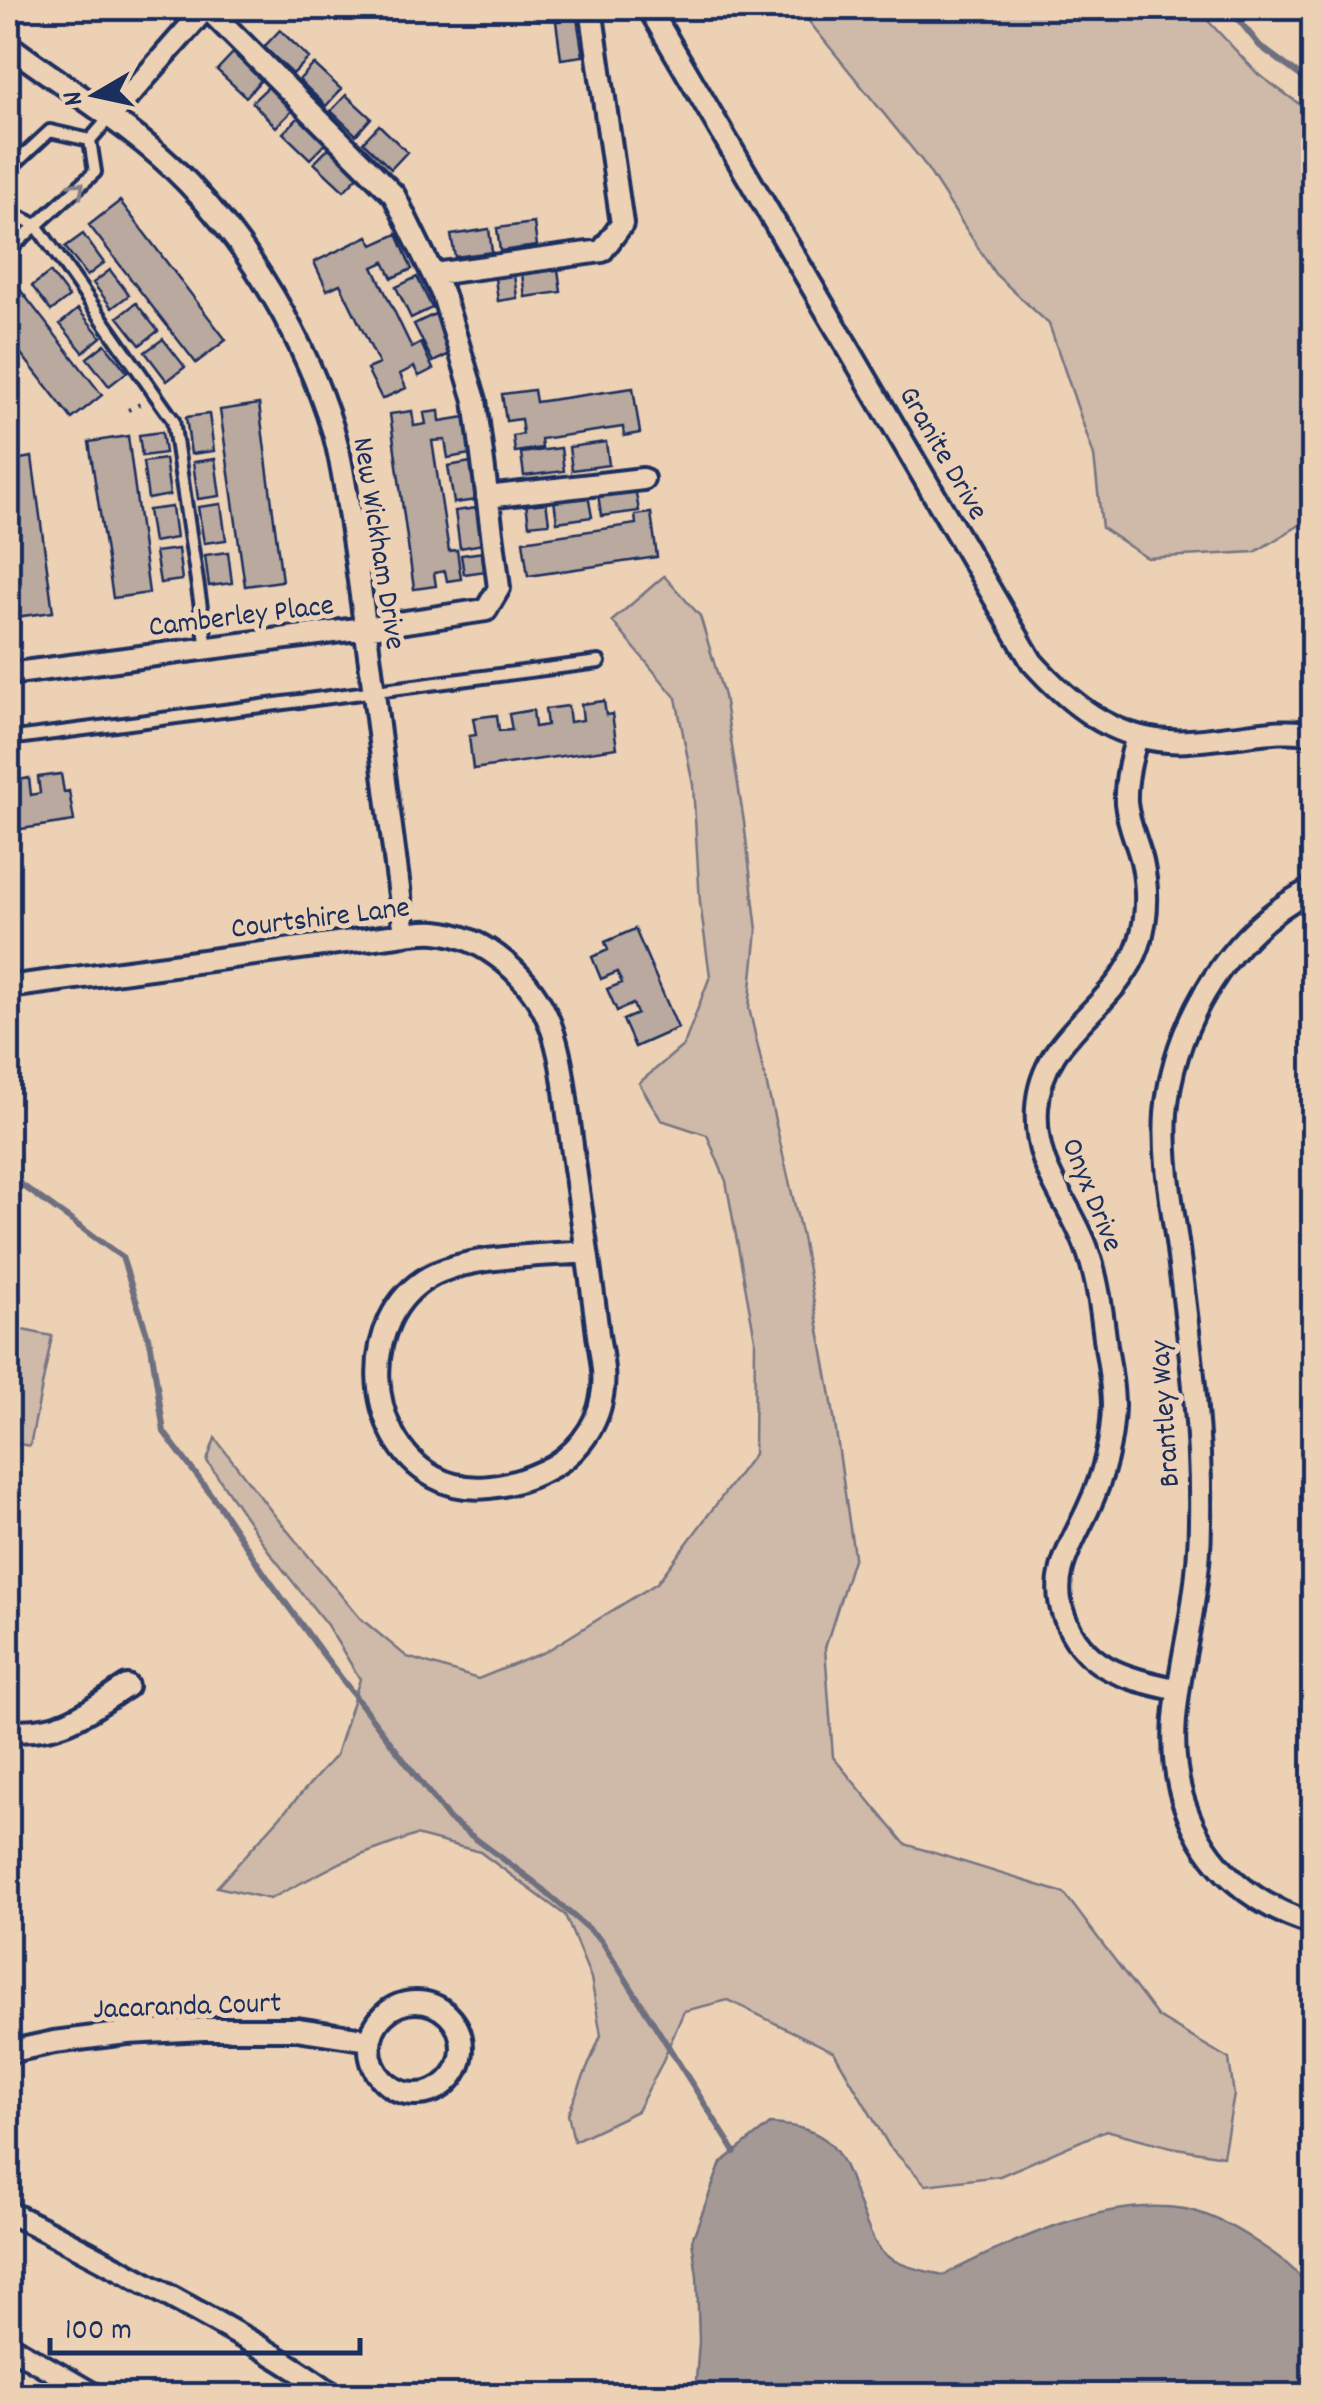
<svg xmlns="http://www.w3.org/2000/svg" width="1321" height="2403" font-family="Dekko,sans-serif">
  <rect width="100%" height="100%" fill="#edd1b4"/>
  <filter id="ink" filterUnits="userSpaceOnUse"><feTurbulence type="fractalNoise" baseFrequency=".01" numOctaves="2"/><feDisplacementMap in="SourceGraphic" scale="20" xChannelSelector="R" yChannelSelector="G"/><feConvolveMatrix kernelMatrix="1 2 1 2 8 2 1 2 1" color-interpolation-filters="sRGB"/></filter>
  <g filter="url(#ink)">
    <path fill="#cfb9a8" stroke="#757483" stroke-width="2.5" d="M798,8H1196L1258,74L1313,114V517L1255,552L1147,558L1102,528L1094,456L1049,324L995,274L923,162Z
      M664,576L700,616L724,696L744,822L757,930L749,1008L802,1237L831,1396L854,1556L825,1648L833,1757L905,1844L1064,1893L1158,2017L1229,2059L1234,2095L1223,2156L1171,2147L1106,2130L1000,2176L926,2185L889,2146L834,2052L728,2000L684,2011L661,2065L637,2111L574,2141L568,2114L601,2035L591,1978L565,1915L480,1852L416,1835L342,1862L270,1899L217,1887L336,1755L360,1679L327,1625L270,1553L207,1461L215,1438L272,1512L360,1618L407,1657L478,1679L545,1652L657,1583L754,1454L755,1339L726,1181L707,1135L661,1120L639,1083L684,1045L710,976L700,903L693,785L676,698L612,621Z
      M8,1327L52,1336L30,1446L8,1442Z"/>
    <path fill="#a59996" stroke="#6e6f80" stroke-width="2.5" d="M770,2124C844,2127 842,2163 865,2220C870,2232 875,2246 884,2254C900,2267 925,2271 944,2275C1013,2240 1105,2196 1185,2209C1211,2214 1234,2227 1255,2241C1275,2254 1300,2271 1312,2293C1317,2302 1314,2376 1313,2392L1293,2396L698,2395L696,2380L699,2342L697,2276L692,2240L721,2163Z"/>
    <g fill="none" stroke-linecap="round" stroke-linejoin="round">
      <path stroke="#6e6f80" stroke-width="6" d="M1229,8L1260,46L1314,86
        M8,1175L122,1257L151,1346L164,1432L218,1504L264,1573L322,1653L449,1819L534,1882L601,1940L735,2152"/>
    </g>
    <path fill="#b9a99f" stroke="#1b2f5e" stroke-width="2.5" d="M554,8H576L577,12L555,16Z
      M577,18L583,56L561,59L556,21Z
      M280,30L309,58L293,74L264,47Z
      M233,53L261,80L246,97L217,70Z
      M314,64L341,89L326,106L299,80Z
      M268,87L292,111L276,127L252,102Z
      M346,95L371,118L356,135L331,111Z
      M299,117L326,143L310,159L283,133Z
      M379,125L407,152L391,169L363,142Z
      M330,147L359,175L344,191L314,163Z
      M120,201L226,340L196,363L89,225Z
      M534,223L537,246L500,251L497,228Z
      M489,229L492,252L455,257L451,235Z
      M83,234L104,263L87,276L65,247Z
      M397,234L412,269L392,278L384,262L373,267L412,348L421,343L433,369L419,376L414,367L400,374L406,388L382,399L367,369L379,364L340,284L327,290L314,262L368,236L373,245Z
      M558,269L561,292L525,297L522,274Z
      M110,270L129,295L112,308L93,283Z
      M50,272L69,297L51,311L32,286Z
      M514,275L517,298L498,301L495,278Z
      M417,277L432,308L411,318L396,287Z
      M18,287L102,395L72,419L8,337V296Z
      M136,303L158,331L140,345L118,317Z
      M78,309L101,337L83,352L60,324Z
      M435,314L454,352L433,362L414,324Z
      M163,339L185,367L167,381L145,352Z
      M105,344L127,372L109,386L87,358Z
      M633,388L640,433L624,436L623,427L541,439L542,448L515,452L513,436L523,434L521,419L506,421L502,394L534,390L536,402Z
      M259,404L282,581L245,586L220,410Z
      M412,411L414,426L426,424L424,413L439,411L440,421L465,417L470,454L448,458L445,440L432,441L449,551L457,550L461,579L447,581L445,571L434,573L436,586L414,589L390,414Z
      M209,414L214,451L191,454L186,417Z
      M162,432L165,453L142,456L139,435Z
      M128,436L149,593L113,598L89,442Z
      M606,442L609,465L572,470L569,447Z
      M561,448L564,471L524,476L521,453Z
      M32,457L53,612L15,617L8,563V461Z
      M165,459L170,495L148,499L143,462Z
      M215,459L220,496L198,499L193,462Z
      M471,462L477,500L454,503L448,466Z
      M635,488L639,511L601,516L598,493Z
      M588,495L592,517L557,522L554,500Z
      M546,501L549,523L529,525L526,503Z
      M221,504L226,540L204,543L198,507Z
      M172,507L176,538L153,542L148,510Z
      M477,508L483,544L460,548L455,511Z
      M651,513L657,557L528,576L523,541L636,524L635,515Z
      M178,549L182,580L160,583L155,552Z
      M228,552L232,583L209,586L205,555Z
      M484,552L486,571L464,574L461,555Z
      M604,701L606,715L612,714L617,748L473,769L469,736L476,735L473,718L497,715L499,731L512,730L509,714L533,710L535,727L547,725L545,709L568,706L570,722L583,720L581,704Z
      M61,774L64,792L69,791L74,821L8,831V782L29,778L31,795L40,793L38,777Z
      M635,929L678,1028L635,1047L623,1020L637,1014L633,1004L617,1011L607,989L622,983L617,972L601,979L592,957L608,950L605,942Z"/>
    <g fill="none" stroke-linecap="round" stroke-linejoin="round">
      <defs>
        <path id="service" d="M8,170L50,131L90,140
          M8,211L36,225L173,420L207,648
          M8,251L95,172L90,140L110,117
          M8,739L599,662"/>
        <path id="minor" d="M649,8L1032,662C1068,702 1111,738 1168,741C1188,743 1209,739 1229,737C1257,734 1286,728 1314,734
          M8,45C68,90 135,128 188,183C253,251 305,340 333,430C341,457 345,485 349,512C357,562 363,612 370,662C381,753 393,843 405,934
          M110,117L206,8
          M434,274L602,251L622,224L591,8
          M487,497L643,479
          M8,674L365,628L486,610L499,588L475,400L443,295L394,195L207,8
          M1137,736C1131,758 1125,780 1126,803C1128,823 1137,842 1142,861C1148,889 1148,917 1139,944C1118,1008 1041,1032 1037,1108C1033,1169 1068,1197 1087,1249C1098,1280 1102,1313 1106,1346C1109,1365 1113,1386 1113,1406C1112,1441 1103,1477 1088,1509C1072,1544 1049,1575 1064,1616C1084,1671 1128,1678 1178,1690
          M1314,888C1230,930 1174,1022 1166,1113C1163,1158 1172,1205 1178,1249C1189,1340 1202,1430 1200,1521C1200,1549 1197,1578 1193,1604C1183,1671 1161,1740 1185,1806C1206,1867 1253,1906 1314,1924
          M8,987L405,934C415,933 426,931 436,932C486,936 533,979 550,1024C563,1058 565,1095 570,1130C575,1171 581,1211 587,1252
          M587,1252C591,1280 595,1308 598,1335C601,1355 606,1377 602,1396C597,1429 573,1458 544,1471C510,1487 468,1496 434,1477C363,1438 358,1317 429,1277C469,1255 541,1256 587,1252Z
          M8,1730C61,1735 85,1713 127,1686
          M370 2048a46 46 0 1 1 92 0a46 46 0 1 1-92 0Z
          M8,2052L54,2042L127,2033L204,2029H297L370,2040
          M8,2212C63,2238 117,2268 171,2297C227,2328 283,2358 335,2396
          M8,2345L96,2396"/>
      </defs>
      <use href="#service" stroke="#1b2f5e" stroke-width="18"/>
      <use href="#minor" stroke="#1b2f5e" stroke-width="28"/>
      <path stroke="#1b2f5e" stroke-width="4" stroke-dasharray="2.5 8" stroke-linecap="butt" d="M128,410L142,403"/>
      <use href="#service" stroke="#edd1b4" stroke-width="10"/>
      <use href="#minor" stroke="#edd1b4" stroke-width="20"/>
    </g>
    <defs><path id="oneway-chevron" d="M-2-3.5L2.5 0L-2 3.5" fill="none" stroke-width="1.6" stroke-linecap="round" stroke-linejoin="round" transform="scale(2.5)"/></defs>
    <use stroke="#848089" href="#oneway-chevron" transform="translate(78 188) rotate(-42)"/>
  </g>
  <g text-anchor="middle" stroke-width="10" stroke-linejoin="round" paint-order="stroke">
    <g font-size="30" fill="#1b2f5e" stroke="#edd1b4">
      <text transform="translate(945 452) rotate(60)" y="10">Granite Drive</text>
      <text transform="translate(381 543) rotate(81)" y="10">New Wickham Drive</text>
      <text transform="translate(241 614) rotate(-7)" y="10">Camberley Place</text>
      <text transform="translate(320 916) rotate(-7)" y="10">Courtshire Lane</text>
      <text transform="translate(1094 1194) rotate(68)" y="10">Onyx Drive</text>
      <text transform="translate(1163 1414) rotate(-94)" y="10">Brantley Way</text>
      <text transform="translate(187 2004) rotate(-2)" y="10">Jacaranda Court</text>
    </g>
  </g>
  <rect width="1321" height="2403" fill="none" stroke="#edd1b4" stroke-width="40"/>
  <rect x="20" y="20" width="1281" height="2363" fill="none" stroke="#1b2f5e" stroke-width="4" filter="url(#ink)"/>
  <g transform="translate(95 95) rotate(261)" stroke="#edd1b4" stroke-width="8" paint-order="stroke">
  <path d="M0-8L18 38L0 25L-18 38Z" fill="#1b2f5e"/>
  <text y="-15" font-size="28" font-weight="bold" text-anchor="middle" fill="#1b2f5e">N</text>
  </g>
  <path d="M50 2338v15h310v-15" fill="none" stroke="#1b2f5e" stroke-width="5"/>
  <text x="65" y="2338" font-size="30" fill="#1b2f5e" stroke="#edd1b4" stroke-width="8" paint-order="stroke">100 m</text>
</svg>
